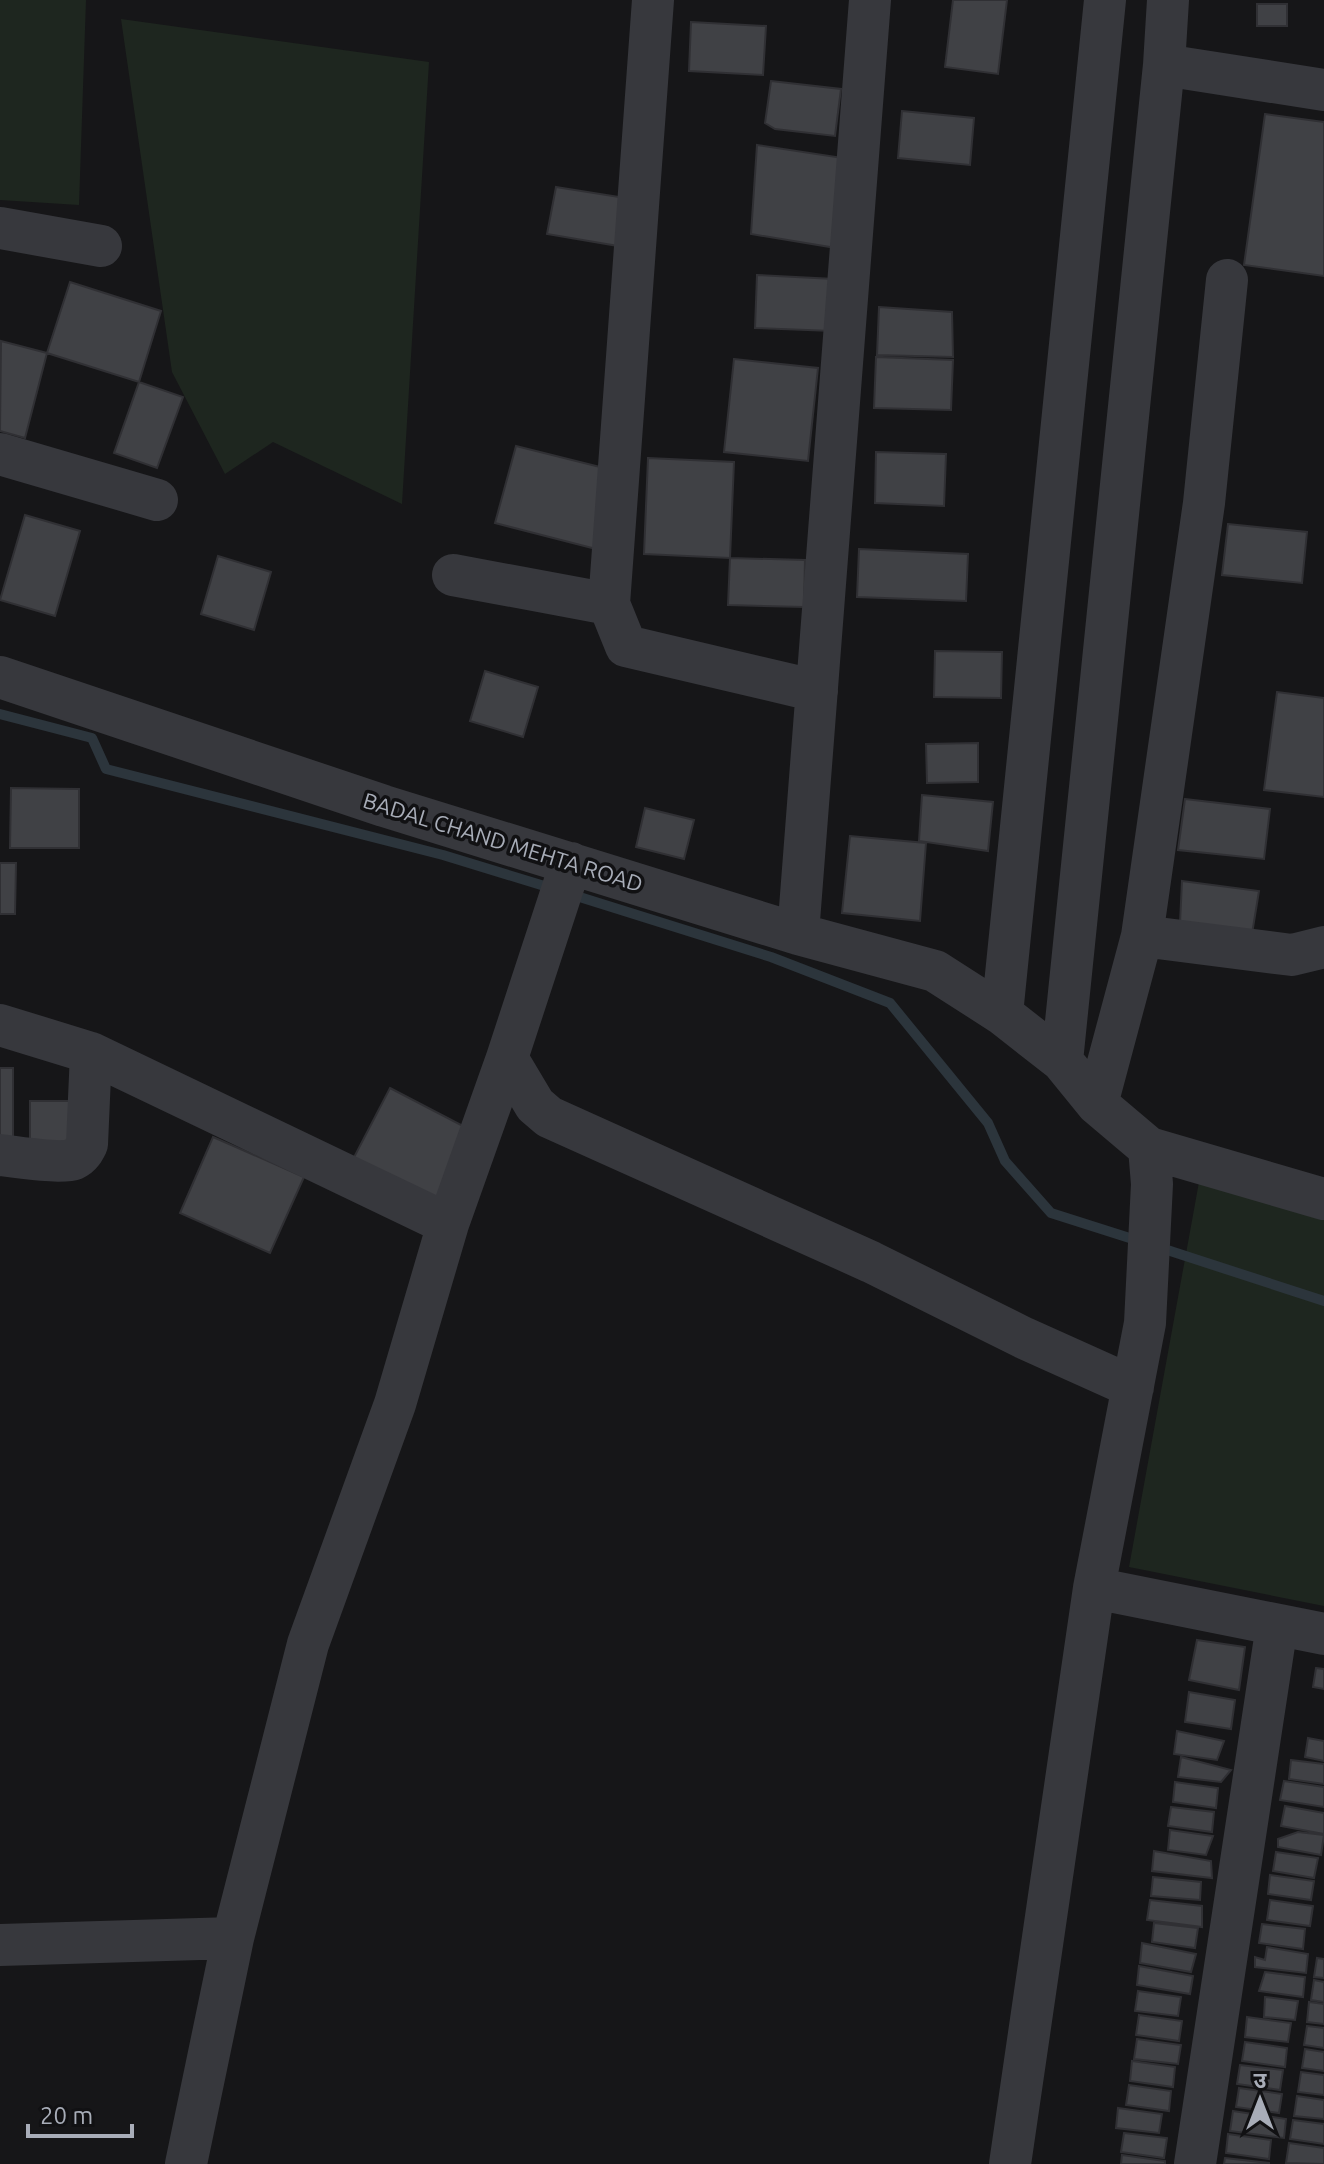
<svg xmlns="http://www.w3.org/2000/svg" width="1324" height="2164" font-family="Ubuntu,'Noto Sans Devanagari',sans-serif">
  <rect width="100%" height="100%" fill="#161618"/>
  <path fill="#1e261f" d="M0,0H86L79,205L0,200Z
    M121,19L429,62L402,504L273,442L225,474L172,372Z
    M1199,1182L1324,1211V1606L1129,1567Z"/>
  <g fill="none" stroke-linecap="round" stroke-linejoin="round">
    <path stroke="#2c353c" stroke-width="10" d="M0,714L92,738L106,769L443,855L551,888
      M570,894L771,957L890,1003L988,1123L1005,1161L1051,1213L1139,1241
      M1158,1247L1324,1301"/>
  </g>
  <path fill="#404145" stroke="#303034" stroke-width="2" d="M953,0H1007L998,74L945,67Z
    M1257,4H1287V26H1257Z
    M691,22L766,26L763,75L689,71Z
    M771,81L841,89L835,136L775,129L765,123Z
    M902,111L974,118L970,165L898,158Z
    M1265,114L1324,122V276L1244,265Z
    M757,145L843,158L836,248L751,234Z
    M556,187L632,199L624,247L547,234Z
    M757,275L834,279L832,331L755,328Z
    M70,282L161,311L139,382L47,353Z
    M879,307L952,312L953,357L877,355Z
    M1,341L47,353L25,438L0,431Z
    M876,357L953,360L951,410L874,408Z
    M734,359L818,368L808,461L724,452Z
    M139,382L183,397L157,468L114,453Z
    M516,446L616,471L596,549L495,523Z
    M876,452L946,454L944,506L875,503Z
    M648,458L734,462L730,558L644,554Z
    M25,515L80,531L55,616L0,600Z
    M1228,524L1307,532L1302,583L1222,575Z
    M859,549L968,554L966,601L857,597Z
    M218,556L271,572L254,630L201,614Z
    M730,558L805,560L804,607L728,605Z
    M935,651L1002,652L1001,698L934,697Z
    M485,671L538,687L523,737L470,721Z
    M1277,692L1324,698V797L1264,790Z
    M978,743V782L927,783L926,744Z
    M11,788L79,789V848H10Z
    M922,795L993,802L988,851L919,841Z
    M1185,799L1270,809L1264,859L1178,850Z
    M645,808L694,820L684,859L636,847Z
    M850,836L926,843L920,921L842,913Z
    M0,863H16L15,914H0Z
    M1182,881L1259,891L1251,940L1180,923Z
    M0,1068H13V1145H0Z
    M390,1088L465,1127L439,1210L350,1165Z
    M30,1101H72V1153H30Z
    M213,1137L304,1177L270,1253L180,1213Z
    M1197,1640L1245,1647L1239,1690L1189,1680Z
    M1316,1668L1324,1669V1689L1313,1687Z
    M1189,1692L1235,1700L1231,1729L1185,1722Z
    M1177,1731L1224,1741L1217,1760L1174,1754Z
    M1308,1738L1324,1741V1761L1305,1757Z
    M1181,1757L1231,1770L1221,1782L1178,1777Z
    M1291,1760L1324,1764V1784L1289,1779Z
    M1284,1781L1324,1787V1807L1280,1800Z
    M1175,1782L1218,1788L1216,1808L1173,1802Z
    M1285,1806L1324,1813V1834L1281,1826Z
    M1171,1807L1214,1812L1212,1832L1168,1826Z
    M1170,1830L1213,1836L1206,1855L1168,1850Z
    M1298,1832L1324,1835L1321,1855L1278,1847V1839Z
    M1154,1851L1211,1861L1212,1878L1152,1871Z
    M1276,1852L1318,1858L1314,1878L1273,1871Z
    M1270,1875L1314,1881L1311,1900L1268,1894Z
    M1153,1877L1201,1882L1200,1900L1151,1896Z
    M1150,1900L1202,1906V1927L1147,1920Z
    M1270,1900L1313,1906L1310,1926L1267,1920Z
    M1154,1923L1198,1928L1195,1948L1152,1942Z
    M1262,1924L1305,1929L1303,1949L1259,1943Z
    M1142,1943L1196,1954L1191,1972L1140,1963Z
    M1267,1947L1308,1954L1306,1973L1255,1967V1957L1265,1960Z
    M1317,1958L1324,1959V1978L1314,1977Z
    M1139,1966L1193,1976L1190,1994L1137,1985Z
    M1265,1972L1305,1977L1303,1997L1259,1991Z
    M1314,1980L1324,1982V2002L1311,2000Z
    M1138,1991L1181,1997L1178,2016L1135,2011Z
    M1265,1997L1298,2001L1295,2020L1264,2017Z
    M1309,2002L1324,2004V2024L1307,2022Z
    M1139,2015L1182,2021L1179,2041L1136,2035Z
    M1247,2017L1291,2023L1288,2042L1245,2037Z
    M1307,2026L1324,2028V2048L1304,2045Z
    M1137,2039L1181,2045L1178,2064L1134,2059Z
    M1245,2042L1287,2048L1285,2067L1242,2061Z
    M1305,2049L1324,2052V2071L1302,2068Z
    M1132,2061L1175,2067L1173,2087L1130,2081Z
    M1240,2065L1283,2070L1280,2090L1237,2084Z
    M1301,2072L1324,2075V2095L1298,2092Z
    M1129,2085L1171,2091L1169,2111L1126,2105Z
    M1239,2088L1282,2094L1279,2113L1236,2107Z
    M1297,2096L1324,2100V2119L1294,2116Z
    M1118,2108L1162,2114L1159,2133L1116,2128Z
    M1233,2111L1286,2119L1284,2138L1230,2131Z
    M1293,2120L1324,2124V2144L1290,2139Z
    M1124,2133L1167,2138L1164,2158L1121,2152Z
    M1228,2134L1271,2140L1269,2159L1226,2153Z
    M1289,2143L1324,2148V2164L1286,2163Z
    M1122,2155L1165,2161V2164H1121Z
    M1225,2158L1269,2163V2164H1224Z"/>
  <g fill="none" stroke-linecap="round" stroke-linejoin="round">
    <path stroke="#37383d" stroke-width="42" d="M1164,65L1324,90
      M0,228L101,246
      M0,454L157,500
      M453,575L609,604L653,0
      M609,604L626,646L817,691
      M0,677L384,806L798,934L935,971L1002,1014L1062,1061L1097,1104L1149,1148L1324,1199
      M798,934L870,0
      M1142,936L1292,955L1324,947
      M1002,1014L1105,0
      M0,1025L91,1053L448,1224
      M507,1058L535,1105L549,1117L871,1262L1024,1338L1133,1387
      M1062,1061L1164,65L1168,0
      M1097,1104L1142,936L1204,503L1227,280
      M0,1155C15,1157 62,1164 74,1159C81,1156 84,1150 87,1144L91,1053
      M1094,1588L1324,1634
      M0,1945L233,1938
      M186,2164L233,1938L308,1644L395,1404L448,1224L507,1058L571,863
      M1010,2164L1094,1588L1145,1323L1152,1184L1149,1148
      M1195,2164L1277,1625"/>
  </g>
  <g text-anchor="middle" stroke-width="7" stroke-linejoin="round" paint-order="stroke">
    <g font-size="22" fill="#a8adb8" stroke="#111113">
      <text transform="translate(503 842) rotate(17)" y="8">BADAL CHAND MEHTA ROAD</text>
    </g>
  </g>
  <g transform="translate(1260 2100)" stroke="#111113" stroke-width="6" paint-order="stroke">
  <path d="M0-6L14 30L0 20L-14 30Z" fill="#a8adb8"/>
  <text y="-12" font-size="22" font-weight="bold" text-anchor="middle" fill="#a8adb8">उ</text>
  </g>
  <path d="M28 2124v12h104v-12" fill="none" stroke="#a8adb8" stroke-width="4"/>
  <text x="40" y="2124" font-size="24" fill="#a8adb8" stroke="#111113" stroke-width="6" paint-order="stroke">20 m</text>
</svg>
